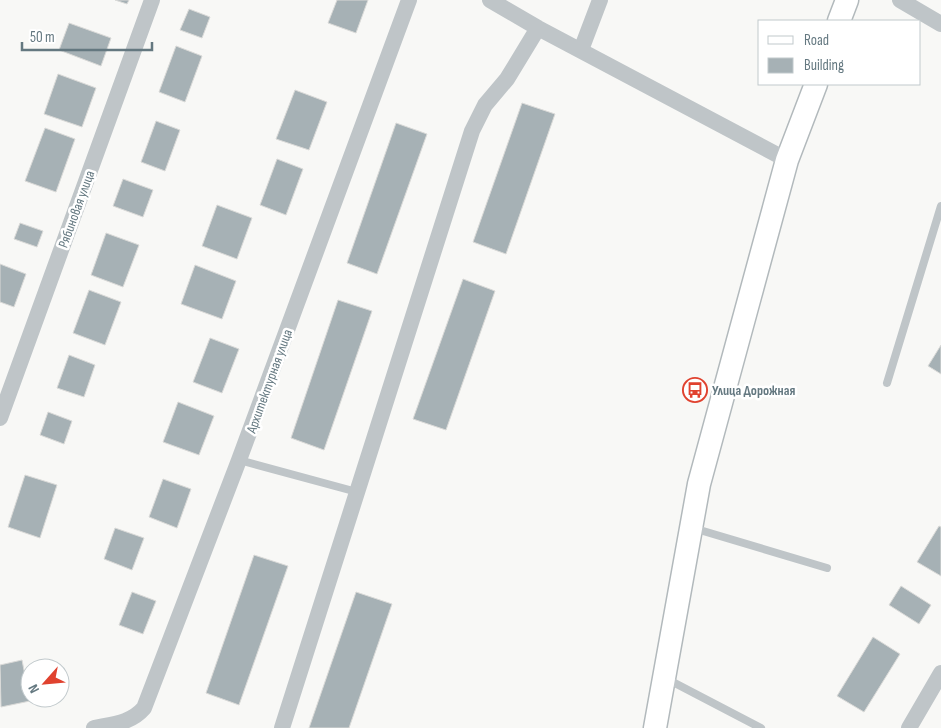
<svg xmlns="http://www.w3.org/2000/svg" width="941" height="728" font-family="'Sofia Sans Condensed',sans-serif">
  <rect width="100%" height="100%" fill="#f8f8f6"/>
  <path fill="#a6b1b5" stroke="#dadad8" d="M115,0H129L127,4Z
    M337,0H368L356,33L328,23Z
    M189,9L210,17L202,38L180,30Z
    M69,23L111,38L101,66L59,50Z
    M176,46L202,56L185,102L159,92Z
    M58,74L96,88L82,127L44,114Z
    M295,90L327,102L309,150L276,139Z
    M522,103L555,114L506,254L473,242Z
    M156,121L180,130L165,171L141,162Z
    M396,123L427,134L377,274L347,263Z
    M45,128L75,139L56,192L25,181Z
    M277,159L303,169L286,215L260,205Z
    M123,179L153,190L143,217L113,206Z
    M217,205L252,218L237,259L202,246Z
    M20,223L43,231L37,247L14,239Z
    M106,233L139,245L123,287L91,275Z
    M0,264L26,274L14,307L0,302Z
    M195,265L236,281L222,319L181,304Z
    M463,279L495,291L446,430L413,419Z
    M89,290L121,302L105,345L73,333Z
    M338,300L372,311L324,450L291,438Z
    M210,338L239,349L222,393L193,382Z
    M941,345V374L928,366Z
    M69,355L95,365L84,397L57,388Z
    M178,402L214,416L199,455L163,442Z
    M48,412L72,421L64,444L40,435Z
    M25,475L57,485L40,538L8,527Z
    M163,479L191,489L177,528L149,517Z
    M939,526L941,527V576L917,562Z
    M115,528L144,538L132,570L104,559Z
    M254,555L288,566L239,705L206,693Z
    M901,586L931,605L919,624L889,605Z
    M132,592L156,601L143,634L119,625Z
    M356,592L392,604L349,728H309Z
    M873,637L900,654L864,712L837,696Z
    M22,660L30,701L1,707L0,665Z"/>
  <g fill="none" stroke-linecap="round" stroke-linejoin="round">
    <defs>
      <path id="secondary" d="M839,21L847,0
        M655,728L699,484L787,160L816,84"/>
    </defs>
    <use href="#secondary" stroke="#b2b9bc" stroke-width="25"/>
    <path stroke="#bfc5c8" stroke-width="8" d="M887,383L941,206
      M239,460L357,492
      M693,528L827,568
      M667,679L761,728"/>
    <path stroke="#bfc5c8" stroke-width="16" d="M490,0L538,28L787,160
      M900,0L941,24
      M581,50L600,0
      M0,418L152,0
      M94,728C114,724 131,723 144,708L239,460L409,0
      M282,728L472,131L485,105L507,79L538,28
      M909,728L941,673"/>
    <use href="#secondary" stroke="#fff" stroke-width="22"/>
  </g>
  <defs>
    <symbol id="bus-ring" viewBox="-11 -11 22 22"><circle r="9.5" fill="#fff" stroke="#e0422f" stroke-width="1.5"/><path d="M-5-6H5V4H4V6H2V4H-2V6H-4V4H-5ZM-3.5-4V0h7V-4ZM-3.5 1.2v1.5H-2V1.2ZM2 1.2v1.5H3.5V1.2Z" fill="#e0422f"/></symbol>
  </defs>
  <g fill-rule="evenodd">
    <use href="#bus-ring" x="681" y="376" width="28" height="28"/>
  </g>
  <g text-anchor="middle" stroke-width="5" stroke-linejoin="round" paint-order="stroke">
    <g font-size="14" fill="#647880" stroke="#fff">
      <text transform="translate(76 209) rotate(-70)" y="5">Рябиновая улица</text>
      <text transform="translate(269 381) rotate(-70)" y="5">Архитектурная улица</text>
    </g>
    <g font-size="14" font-weight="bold" fill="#647880" stroke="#fff" text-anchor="start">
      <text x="712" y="395">Улица Дорожная</text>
    </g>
  </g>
  <rect x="758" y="20" width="162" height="65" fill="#ffffff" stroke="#c1c9cc"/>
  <rect x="768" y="36" width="25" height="8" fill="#ffffff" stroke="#c1c9cc"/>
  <text x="804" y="45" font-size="15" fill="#647880">Road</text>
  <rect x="768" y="58" width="25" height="15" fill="#a6b1b5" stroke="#c1c9cc"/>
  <text x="804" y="70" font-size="15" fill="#647880">Building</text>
  <g transform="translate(45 683) rotate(243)"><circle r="24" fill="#ffffff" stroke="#c1c9cc"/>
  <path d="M0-4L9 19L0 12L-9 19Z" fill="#e0422f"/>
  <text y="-8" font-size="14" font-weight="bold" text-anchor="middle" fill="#647880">N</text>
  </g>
  <path d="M22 42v8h130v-8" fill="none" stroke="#647880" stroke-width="2.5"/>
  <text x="30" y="42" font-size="15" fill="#647880" stroke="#ffffff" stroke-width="4" paint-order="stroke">50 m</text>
</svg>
